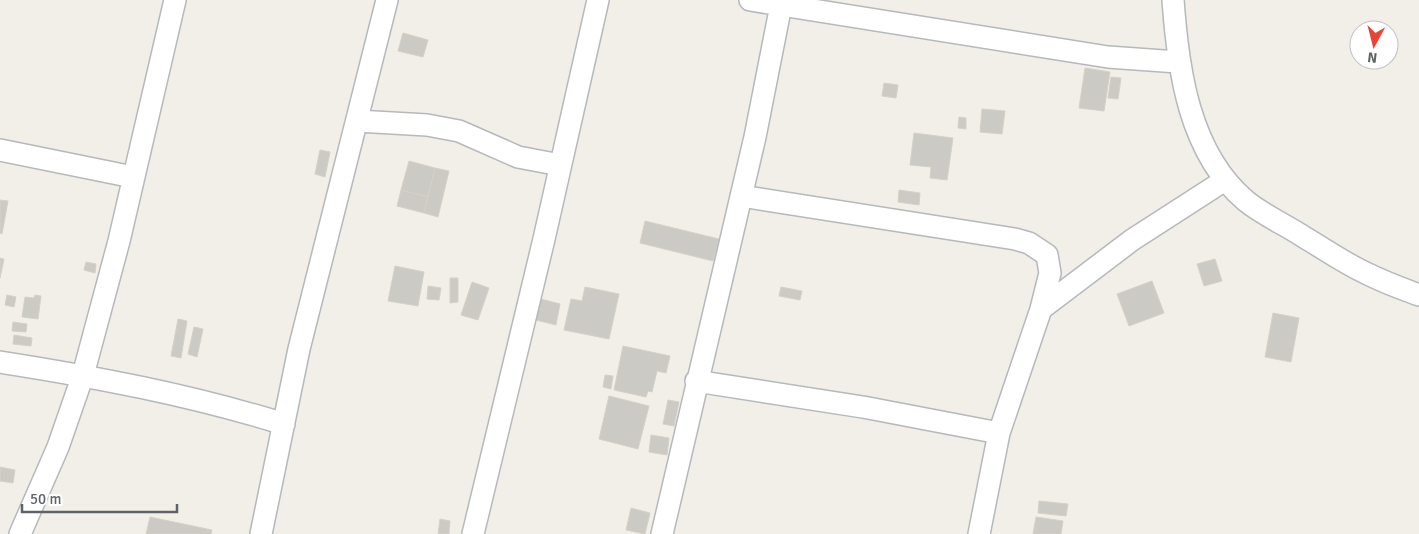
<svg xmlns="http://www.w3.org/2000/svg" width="1419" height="534" font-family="Signika,sans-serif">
  <rect width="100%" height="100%" fill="#f1efe8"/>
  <path fill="#cccac5" stroke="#d6d1c6" d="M403,33L428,40L423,57L398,51Z
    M1085,68L1110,72L1104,111L1079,108Z
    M1111,77L1121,78L1118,99L1108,98Z
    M884,83L898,85L896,98L882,96Z
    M982,109L1005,111L1002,134L980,132Z
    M959,117L966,118V129L958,128Z
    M914,133L953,138L947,180L930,178L931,167L910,165Z
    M320,150L330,152L325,177L315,174Z
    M409,161L435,168L428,197L401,190Z
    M435,168L449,171L438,217L424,213Z
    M401,190L428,197L424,213L397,206Z
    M899,190L920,193L919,205L898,202Z
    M0,200L8,201L2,234L0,233Z
    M645,221L719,239L713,261L640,243Z
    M0,258L4,259L0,278Z
    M1215,259L1222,281L1204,286L1197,264Z
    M86,262L96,264L95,273L84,270Z
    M395,266L424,272L418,306L388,301Z
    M450,278H458V302L450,303Z
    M1152,281L1164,313L1129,326L1117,294Z
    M472,282L489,288L478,320L461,315Z
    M428,286L441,288L439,300L427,299Z
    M585,287L619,294L609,339L564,330L571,299L582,301Z
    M781,287L802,291L800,300L779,296Z
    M7,295L16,297L14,307L5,305Z
    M35,295L41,296L38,319L22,317L25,297L34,298Z
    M541,299L560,304L556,325L536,320Z
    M1273,313L1299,318L1291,362L1265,357Z
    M178,319L187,321L181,358L171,356Z
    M13,322L27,324L26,332L12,331Z
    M194,327L203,329L197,357L188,354Z
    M14,335L32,338L31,346L13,344Z
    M623,346L670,356L666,373L657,371L652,392L648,391L646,397L614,390Z
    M605,375L613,376L611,389L603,387Z
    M609,396L649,406L638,449L599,439Z
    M668,400L679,402L674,426L663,424Z
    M651,435L669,438L667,455L649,452Z
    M0,467L15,470L13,483L0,481Z
    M1039,501L1068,504L1066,516L1038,513Z
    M631,508L650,513L645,534L626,530Z
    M150,517L212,530L211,534H146Z
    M1036,517L1063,521L1061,534H1033Z
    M440,519L450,521L449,534H438Z"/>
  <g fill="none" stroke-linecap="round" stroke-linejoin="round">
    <defs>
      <path id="minor" d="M750,0L1108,57L1178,62
        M1173,0C1178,70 1189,153 1246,201C1263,215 1286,225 1304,237C1326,250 1347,265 1370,275C1386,283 1403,289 1419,295
        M357,121L427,125L459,131L518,157L560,165
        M0,150L133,177
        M741,196L1015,239L1029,243L1047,255L1050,273L1041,309L999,433L979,534
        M1041,309L1132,240L1225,180
        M0,362C96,377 191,395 284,424
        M696,381L863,407L999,433
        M20,534L58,447L83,375L119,241L175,0
        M261,534L299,349L387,0
        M473,534L544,239L598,0
        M662,534L755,137L781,5"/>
    </defs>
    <use href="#minor" stroke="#b5b8bc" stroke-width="24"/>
    <use href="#minor" stroke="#fff" stroke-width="21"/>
  </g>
  <g transform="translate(1374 45) rotate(187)"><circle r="24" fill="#ffffff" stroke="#bfc1c3"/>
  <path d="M0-4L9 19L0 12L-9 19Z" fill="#ea4335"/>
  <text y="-8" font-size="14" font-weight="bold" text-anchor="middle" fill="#5f6368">N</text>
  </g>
  <path d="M22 504v8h155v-8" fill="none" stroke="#5f6368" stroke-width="2.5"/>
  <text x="30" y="504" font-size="15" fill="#5f6368" stroke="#ffffff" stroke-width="4" paint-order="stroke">50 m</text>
</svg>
